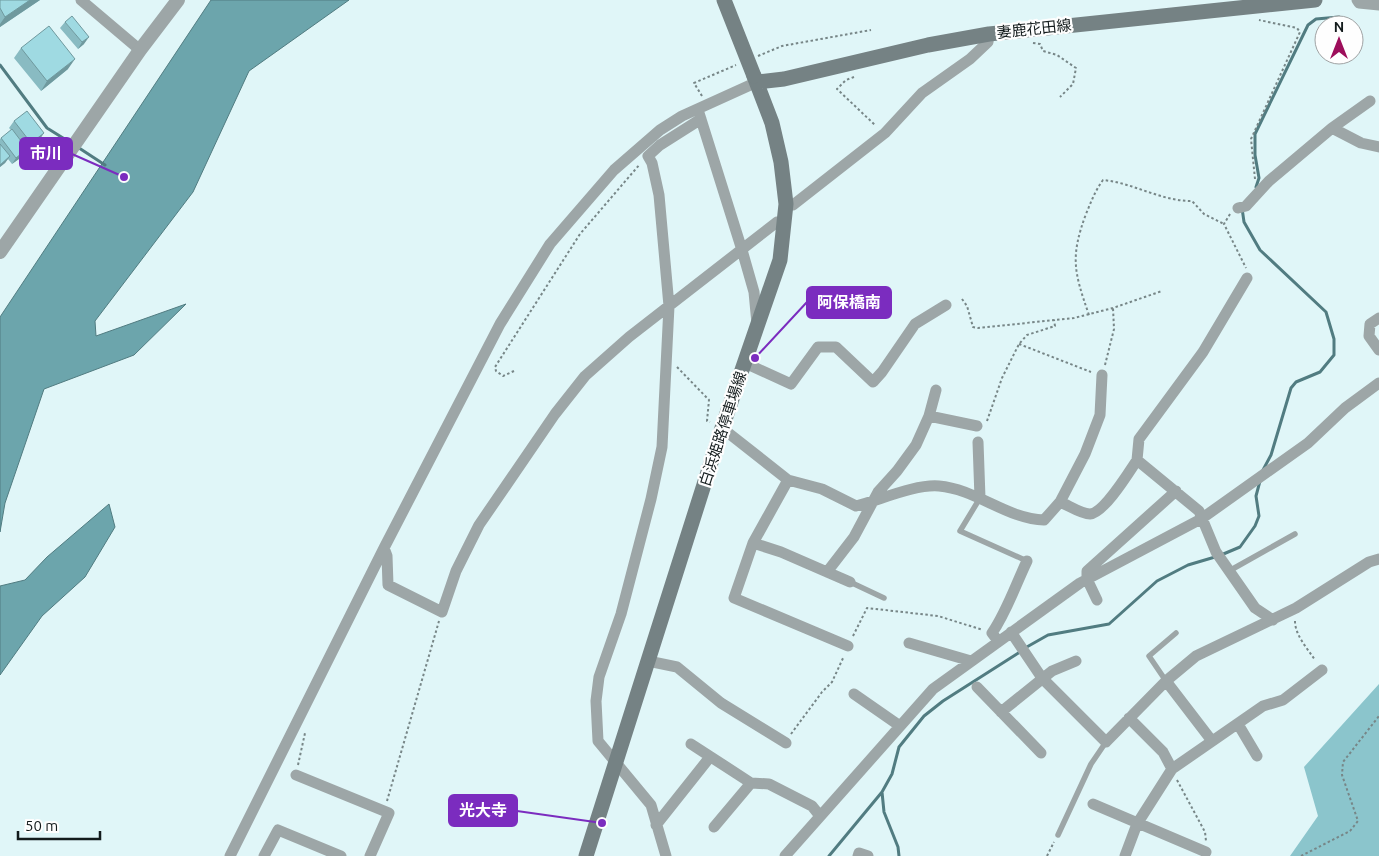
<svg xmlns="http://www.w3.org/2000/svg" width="1379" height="856" font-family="Ubuntu,'Noto Sans JP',sans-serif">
  <rect width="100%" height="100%" fill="#e0f6f8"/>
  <path fill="#8bc5cc" d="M1379,684V856H1290L1318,816L1304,767Z"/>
  <path fill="#6ca5ac" stroke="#517c81" d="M211,0H349L249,71L193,192L95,321L96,336L186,304L134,355L44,389L5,503L0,532V317Z
    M109,504L115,527L85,577L42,616L0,675V586L25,580L47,557Z"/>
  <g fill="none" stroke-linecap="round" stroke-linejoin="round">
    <path stroke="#517c81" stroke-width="3" d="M0,65L47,128L71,143
      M76,146L105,165
      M1256,187L1259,178L1255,155V134L1308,25L1316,19L1339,17
      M1242,208L1244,222L1260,250L1326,312L1334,339V355L1320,372L1296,382L1291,388L1271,455L1263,470
      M1221,555L1240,547L1255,526L1259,516L1256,496L1260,481
      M1025,648L1048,635L1109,624L1157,581L1188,565L1215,557
      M882,792L884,812L898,847L899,856
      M829,856L882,792L892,774L899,747L924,716L943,701L1020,652"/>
    <path stroke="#778687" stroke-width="2" stroke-dasharray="2.5 2.5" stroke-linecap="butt" d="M1033,43L1040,44L1043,51L1057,55L1076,68L1073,84L1060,97
      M758,56L782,46L871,30
      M854,77L846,80L837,89L876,126
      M702,96L694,83L736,65
      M1255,179L1251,139L1300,32L1297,28L1259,20
      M1230,214L1224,224L1246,268
      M962,299L967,306L973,327L978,328L1074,318L1113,308L1162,291
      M1089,315C1074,272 1070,257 1086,214C1091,202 1095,191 1103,180C1134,183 1160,201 1192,201L1204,214L1224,224
      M1019,344L1091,372
      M1105,365L1114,329L1113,308
      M677,367L709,400L707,421L710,422
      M514,371L503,376L496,371L495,367L580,234L640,164
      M987,421L1002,378L1019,344L1027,335L1055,326L1054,320
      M1295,621C1295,635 1307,648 1315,660
      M853,636L867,608L938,616L983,630
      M791,734L822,692L832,682L844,656
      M298,765L305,733
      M1177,780L1205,832L1206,841
      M387,801L439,621
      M1047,856L1054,842
      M1301,856L1350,831L1358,821L1342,775L1343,762L1379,716"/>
    <path stroke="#9da6a7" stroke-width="5.5" d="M980,498L960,531L1027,561
      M1229,571L1295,534
      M850,582L884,598
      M1166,681L1149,656L1176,633
      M1058,835L1091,764L1106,742"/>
    <path stroke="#9da6a7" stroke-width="11" d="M81,0L140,50
      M1357,0L1359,3L1379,5
      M699,113L742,250L754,292L757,324
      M1332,128L1370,101
      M793,205L885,133L922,93L970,59L988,42L989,34
      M1238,208L1246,206L1269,181L1332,128L1361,143L1379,147
      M1379,318L1370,324L1369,336L1379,350
      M745,363L791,384L818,347H836L873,382L882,372L915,324L946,305
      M929,416L977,426
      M722,428L788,480L822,489L856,506C880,500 915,484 939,486C976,489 1007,519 1044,520L1060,502C1068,505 1081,514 1090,514C1104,513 1129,472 1137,460L1199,511L1216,552L1255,608L1273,620
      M978,442L980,498
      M1137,460L1139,439L1203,352L1247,278
      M788,480L753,543L734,598L848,646
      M1060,502L1085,454L1100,415L1102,375
      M753,543L781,552L850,582
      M384,548L387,556L388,585L442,612L456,571L479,525L555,414L585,376L629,337L777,222
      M827,572L854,537L878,492L897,471L916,445L929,416L936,390
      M1097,600L1087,579V571L1176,491
      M1011,632L1042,678L1106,742L1166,681L1196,656L1296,608L1369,562L1379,559
      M998,641L992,633C1007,611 1015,586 1027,561
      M909,643L971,661
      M648,661L677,667L721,703L786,743
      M1166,681L1212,741
      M977,687L1041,753
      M854,694L900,726
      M1001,712L1052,671L1076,661
      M1129,718L1163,752L1172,769
      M1238,724L1257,756
      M691,744L751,783L769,784L812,806L820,816
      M296,775L389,813L370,856
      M1093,804L1206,852
      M656,825L710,757
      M714,827L751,783
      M230,856L384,548L500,324L550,244L614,170L660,130L682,116L757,82
      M264,856L278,830L341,856
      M666,856L651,805L598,741L596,701L599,677L621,614L651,499L662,447L669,306L659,195L652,163L648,156L660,145L701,119
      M785,856L933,689L1080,583L1201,519L1308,443L1345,408L1379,383
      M858,856L859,853L868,856
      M1125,856L1137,824L1172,769L1263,706L1283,700L1322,670"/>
    <path stroke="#9da6a7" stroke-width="14" d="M0,252L140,50L178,0"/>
    <path stroke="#758284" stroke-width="15" d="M757,82L784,79L928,45L989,34L1315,0
      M586,856L722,428L780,260L786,204L781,162L772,123L754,76"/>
    <path stroke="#758284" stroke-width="15" d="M724,0L754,76"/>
  </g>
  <path fill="#89bbc2" d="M0,0H40L0,27Z
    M65,22L84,44L78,49L60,28Z
    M21,48L68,69L41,91L14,58Z
    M14,121L40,139L27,149L23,156L12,164L8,159L5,163L0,167V139L11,130L9,128Z"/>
  <path fill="#6f999e" d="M30,0H40L0,27V24L5,17Z
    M89,37L84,44L78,49L82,42Z
    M75,59L68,69L41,91L47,81Z
    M44,133L40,139L27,149L23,156L12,164L16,158L27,150L31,143Z
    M10,156L5,163L0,167V165Z"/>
  <path fill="#9fdae2" stroke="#6f999e" d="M0,0H30L5,17L0,8Z
    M72,16L89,37L82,42L65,22Z
    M49,26L75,59L47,81L21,48Z
    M27,111L44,133L31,143L14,121Z
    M12,129L27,149L16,158L1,138Z
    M0,144L10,156L0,165Z"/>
  <g text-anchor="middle" stroke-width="4.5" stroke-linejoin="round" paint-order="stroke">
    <g font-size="15" fill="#131b1c" stroke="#fefefe">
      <text transform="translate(1034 29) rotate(-6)" y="5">妻鹿花田線</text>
      <text transform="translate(723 429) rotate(-72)" y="5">白浜姫路停車場線</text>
    </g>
  </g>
  <path fill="none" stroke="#7b2cbf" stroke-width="2" d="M124 177L72 154M755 358L807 302M602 823L517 811"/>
  <g fill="#7b2cbf" stroke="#fefefe" stroke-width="2">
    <circle cx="124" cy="177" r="5"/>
    <circle cx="755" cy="358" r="5"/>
    <circle cx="602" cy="823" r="5"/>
  </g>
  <g fill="#7b2cbf" stroke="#7b2cbf" stroke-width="2">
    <rect x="20" y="138" width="52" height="31" rx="5"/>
    <rect x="807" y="287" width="84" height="31" rx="5"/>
    <rect x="449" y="795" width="68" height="31" rx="5"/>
  </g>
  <g font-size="16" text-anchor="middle" font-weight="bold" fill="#fff">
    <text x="46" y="159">市川</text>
    <text x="849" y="308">阿保橋南</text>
    <text x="483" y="816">光大寺</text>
  </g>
  <g transform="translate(1339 40)"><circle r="24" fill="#fefefe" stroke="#a0a3a4"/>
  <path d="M0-4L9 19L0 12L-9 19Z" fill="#9d0e5b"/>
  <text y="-8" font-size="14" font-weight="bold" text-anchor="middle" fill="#131b1c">N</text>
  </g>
  <path d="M18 831v8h82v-8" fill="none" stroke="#131b1c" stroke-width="2.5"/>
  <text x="25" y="831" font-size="15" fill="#131b1c" stroke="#fefefe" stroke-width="4" paint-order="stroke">50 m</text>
</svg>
